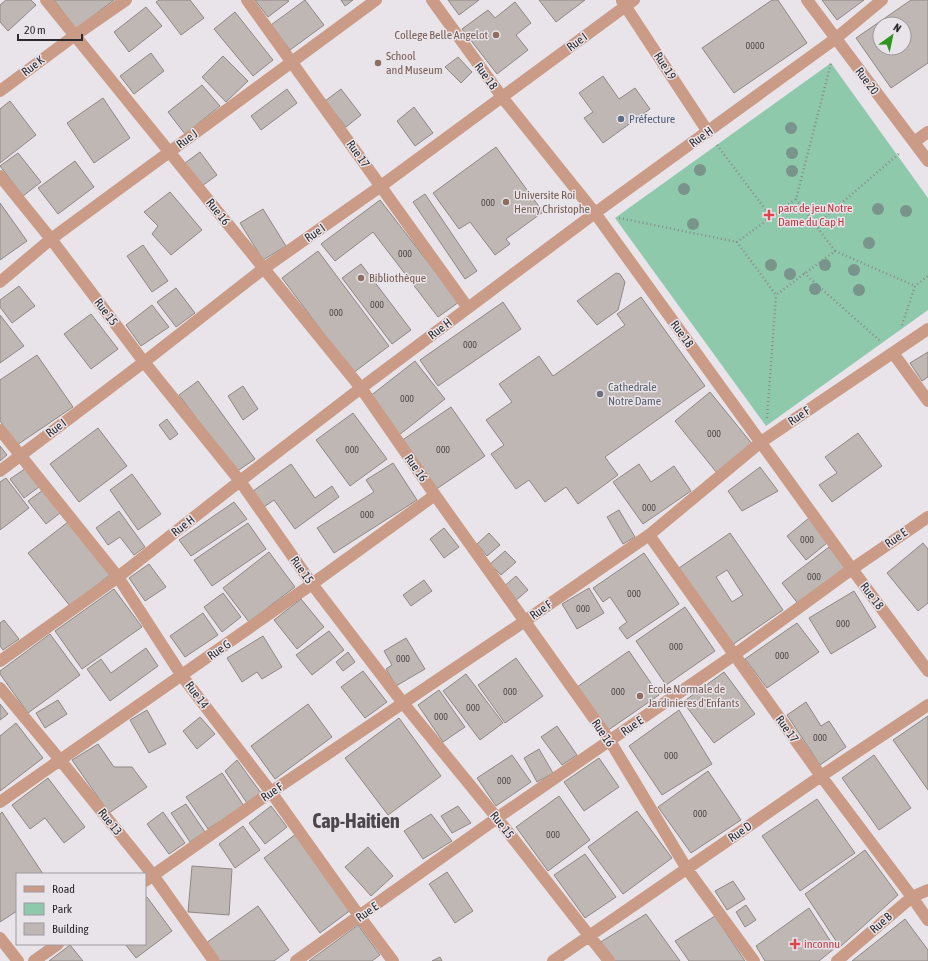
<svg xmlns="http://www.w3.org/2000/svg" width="928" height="961" font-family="'Asap Condensed',sans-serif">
  <rect width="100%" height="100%" fill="#e9e4ea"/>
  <path fill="#8fc9ac" d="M831,63L928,198V310L766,426L615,218Z"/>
  <path fill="#bfb7b3" stroke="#8f8885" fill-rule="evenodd" d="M6,0H31L36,5L8,31L0,22V5Z
    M54,0H114L76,29Z
    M159,0H190L204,18L181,35L156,2Z
    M255,0H287L289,1L268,17Z
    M305,0L324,25L290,50L271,25Z
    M341,0H353L345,6Z
    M448,0H479L459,15Z
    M539,0H585L556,22Z
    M772,0H778L807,43L734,93L702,48Z
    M822,0H864L837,20Z
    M911,0H928V63L891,88L856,38ZM880,24H904V48H880Z
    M515,2L531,23L516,35L528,50L497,74L462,29L488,10L495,18Z
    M146,7L162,26L129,52L114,32Z
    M235,12L273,60L253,76L214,29Z
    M151,53L164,71L134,94L120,76Z
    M223,56L248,81L226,102L202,77Z
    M458,57L472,72L461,83L445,67Z
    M603,76L619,99L635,88L650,109L603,143L584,118L593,112L579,93Z
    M202,85L220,106L185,134L168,112Z
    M287,89L297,103L261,130L251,116Z
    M341,89L361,115L346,127L325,101Z
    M103,98L130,138L94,163L67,123Z
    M10,101L36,135L0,163V109Z
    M414,107L433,133L415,146L397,121Z
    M496,147L543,212L506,239L510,244L495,255L470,222L459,229L433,193Z
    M200,152L217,175L202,186L185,163Z
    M18,153L41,182L23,196L0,166Z
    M75,161L94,187L58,214L38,188Z
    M170,192L202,230L171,255L152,234L158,226L144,212Z
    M425,194L477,271L465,279L413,202Z
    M380,200L459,302L438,317L373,232L335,261L321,244Z
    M0,203L27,241L0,260Z
    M263,209L286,246L263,260L240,223Z
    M143,245L168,281L152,292L127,256Z
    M318,251L389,346L353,373L282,278Z
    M361,264L411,330L392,344L342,278Z
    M616,273L620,274L625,282L618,310L597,325L577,301Z
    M19,286L35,306L12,323L0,307V300Z
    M176,288L195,313L176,327L157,302Z
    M641,297L705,386L605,457L618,475L578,504L566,487L545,502L529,480L516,489L491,454L504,445L486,420L512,402L499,384L539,356L553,376L625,325L617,314Z
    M503,302L521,329L438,386L420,360Z
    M152,305L169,327L141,346L126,325Z
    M91,314L118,349L91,369L64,334Z
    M0,315L24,346L0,363Z
    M928,352V377L922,381L910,363Z
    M37,355L73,407L17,445L0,421V380Z
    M415,361L445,399L399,435L369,397Z
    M198,381L255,459L236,472L179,395Z
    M243,386L258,409L243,420L228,396Z
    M710,392L753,445L717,473L675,421Z
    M451,407L485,456L435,490L401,441Z
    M353,413L387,459L350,486L316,440Z
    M167,419L178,434L170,440L159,425Z
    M98,428L127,466L79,502L50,464Z
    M858,433L882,466L832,502L819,485L837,473L825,457Z
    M0,446L7,455L0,461Z
    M393,463L417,500L334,553L317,528L374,492L366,480Z
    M291,464L315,498L332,486L339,497L295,529L274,500L264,507L253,491Z
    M639,464L651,482L674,466L691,491L643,524L613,482Z
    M760,467L778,491L742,511L728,491Z
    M26,468L39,487L24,498L10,479Z
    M132,474L161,514L138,530L110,490Z
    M6,478L29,508L0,530V482Z
    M43,490L60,513L46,524L28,501Z
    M234,502L247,519L191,556L179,540Z
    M619,510L635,537L623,544L607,517Z
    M119,511L145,547L134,555L120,537L108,545L96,528Z
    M809,518L827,543L806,560L787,536Z
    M68,522L110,575L70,606L28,553Z
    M248,523L266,549L212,586L194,560Z
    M444,528L459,547L444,558L430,539Z
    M489,533L500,545L487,556L477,544Z
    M730,533L783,610L732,645L679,568ZM727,570L743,595L732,602L716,577Z
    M923,543L928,549V603L918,611L887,573Z
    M829,547L846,569L799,605L782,583Z
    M505,551L516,562L501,575L490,564Z
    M269,552L295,587L249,622L223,588Z
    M644,553L679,604L627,639L619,628L627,622L610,597L603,602L593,588Z
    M149,564L166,587L145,601L129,578Z
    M516,576L528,590L514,602L502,588Z
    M424,580L432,591L411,606L403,595Z
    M589,588L604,613L577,629L562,604Z
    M114,589L142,627L82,669L55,631Z
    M854,591L876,627L831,654L809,618Z
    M223,593L241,617L222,632L204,607Z
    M301,599L324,627L297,649L274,620Z
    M685,607L715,651L666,685L636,641Z
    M203,613L218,635L185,657L170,636Z
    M4,620L19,639L3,650L0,646V623Z
    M797,623L819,652L767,688L745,659Z
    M329,631L344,650L312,675L296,655Z
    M50,634L80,675L28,713L0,674V671Z
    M263,636L282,667L262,679L257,672L242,682L227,658Z
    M406,638L425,669L396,686L386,669L392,665L384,651Z
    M146,648L158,666L110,701L87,669L101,659L111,673Z
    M629,651L659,695L607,731L577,687Z
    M348,652L355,662L343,671L336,662Z
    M516,658L543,696L505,723L478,685Z
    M363,671L387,702L365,718L341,687Z
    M724,672L755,714L714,743L683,702Z
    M466,674L503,723L480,740L443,691Z
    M439,690L465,727L443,742L418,705Z
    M58,700L67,714L45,728L36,713Z
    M806,702L821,726L829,721L846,747L820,765L787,715Z
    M0,704L8,714L0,720Z
    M308,704L332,737L275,779L251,746Z
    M147,710L166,744L149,753L130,720Z
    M679,710L712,764L662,795L629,746Z
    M928,716V790L893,740Z
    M200,717L215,734L197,749L183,731Z
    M399,718L441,776L388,815L345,758Z
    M16,723L43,758L0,791V736Z
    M557,726L577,755L562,765L541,737Z
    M98,744L114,767H132L147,787L109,813L72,760Z
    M539,749L553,773L537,782L524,758Z
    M512,755L531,782L496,806L477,778Z
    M874,755L911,808L879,830L842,778Z
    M599,758L619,787L584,811L564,782Z
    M237,760L261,793L247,803L225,771Z
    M708,771L741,820L691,853L658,807Z
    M222,773L244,806L208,829L186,797Z
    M48,778L85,827L64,843L45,818L30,829L12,805Z
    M559,796L590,840L548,871L516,827Z
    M817,799L855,853L800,891L762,836Z
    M186,804L205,832L190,842L171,813Z
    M271,806L287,827L265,844L249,823Z
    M458,806L471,823L452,833L441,816Z
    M637,811L672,858L623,894L588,847Z
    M2,812L43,874H17V911L0,922V814Z
    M163,812L185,843L169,854L147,824Z
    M431,814L452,841L423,859L404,831Z
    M243,826L260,850L235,868L219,844Z
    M296,834L352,909L320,933L264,858Z
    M368,847L393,876L371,896L345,867Z
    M865,850L898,895L840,947L805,894Z
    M585,854L616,897L585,918L554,875Z
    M192,866L232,869L229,915L188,912Z
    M447,872L473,911L455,923L429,884Z
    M733,881L745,899L727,910L715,891Z
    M147,897L172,931L136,958L125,944H145V898Z
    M746,905L756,920L745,927L736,912Z
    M258,906L289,950L274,961H219L206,943Z
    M809,908L835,948L819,961H765L756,946Z
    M646,914L680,961H613L599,943Z
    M715,916L745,961H689L675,941Z
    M905,919L928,950V961H852Z
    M358,925L380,955L372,961H309Z
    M70,945L83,961H49Z
    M440,957L442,961H432Z"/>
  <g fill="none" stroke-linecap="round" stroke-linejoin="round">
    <path stroke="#8d898d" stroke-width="2.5" stroke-dasharray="1 3" stroke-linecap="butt" d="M717,145L771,217
      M796,199L835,251L776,295L737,242L796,199L831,63
      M619,218L737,242
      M816,225L901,152
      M835,251L915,286
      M804,273L880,341
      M902,325L915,286L928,276
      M767,418L776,295"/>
    <path stroke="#ca9b86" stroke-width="12" d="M46,0L361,388L435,495L610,741L687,869L754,961
      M247,0L468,308
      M432,0L502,97L595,213L852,569L928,671
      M807,0L928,161
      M622,1L708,132
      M0,91L74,36L126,0
      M914,142L928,132
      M0,176L51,239L144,362L240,481L312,584L403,703L497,818L609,961
      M0,282L51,239L376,0
      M893,353L928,401
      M0,430L118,577L182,676L271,792L360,917L393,961
      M0,471L144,362L263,269L381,186L634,0
      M649,535L821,776L912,897L928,920
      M0,661L118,577L240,481L361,388L595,213L835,39L882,0
      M0,688L61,761L153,875L214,961
      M0,802L312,584L435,495
      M145,881L271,792L525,621L649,535L761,442L928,329
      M0,938L18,961
      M34,961L58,944
      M296,961L497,818L734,655L852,569L928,517
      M553,961L821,776L928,705
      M837,961L912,897L928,890"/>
  </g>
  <g fill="#79948a">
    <circle cx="791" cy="128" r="6"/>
    <circle cx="792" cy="153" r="6"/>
    <circle cx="700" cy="170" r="6"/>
    <circle cx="792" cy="171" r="6"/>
    <circle cx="684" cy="189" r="6"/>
    <circle cx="878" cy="209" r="6"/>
    <circle cx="906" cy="211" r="6"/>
    <circle cx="693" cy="224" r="6"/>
    <circle cx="869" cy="243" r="6"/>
    <circle cx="771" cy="265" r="6"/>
    <circle cx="825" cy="265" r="6"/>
    <circle cx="854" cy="270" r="6"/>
    <circle cx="790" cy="274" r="6"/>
    <circle cx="815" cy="289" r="6"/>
    <circle cx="859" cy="290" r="6"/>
  </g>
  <g fill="#8d6e63" stroke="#e9e4ea" stroke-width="1.5">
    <circle cx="496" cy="35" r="4"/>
    <circle cx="378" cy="63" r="4"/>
    <circle cx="506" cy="202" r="4"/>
    <circle cx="361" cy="278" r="4"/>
    <circle cx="640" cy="696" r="4"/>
  </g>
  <circle fill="#5c6f8a" stroke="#e9e4ea" stroke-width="1.5" cx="621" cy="119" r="4"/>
  <g fill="#e0444e" stroke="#e9e4ea" stroke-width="1.5">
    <path d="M767 209h4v4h4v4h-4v4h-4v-4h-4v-4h4z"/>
    <path d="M793 938h4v4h4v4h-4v4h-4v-4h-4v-4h4z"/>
  </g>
  <circle fill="#6b7280" stroke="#e9e4ea" stroke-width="1.5" cx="600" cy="394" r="4"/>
  <g text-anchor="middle" stroke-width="3" stroke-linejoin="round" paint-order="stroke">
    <g font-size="10" fill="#514d4e">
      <text x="755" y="49">0000</text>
      <text x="488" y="206">000</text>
      <text x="405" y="257">000</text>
      <text x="377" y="308">000</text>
      <text x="336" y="316">000</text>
      <text x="470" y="348">000</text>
      <text x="407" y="402">000</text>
      <text x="714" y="437">000</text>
      <text x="352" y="453">000</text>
      <text x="443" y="453">000</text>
      <text x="649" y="511">000</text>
      <text x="367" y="518">000</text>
      <text x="807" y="543">000</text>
      <text x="814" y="580">000</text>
      <text x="634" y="597">000</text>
      <text x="583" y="612">000</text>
      <text x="843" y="627">000</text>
      <text x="676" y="650">000</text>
      <text x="782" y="659">000</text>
      <text x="403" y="662">000</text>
      <text x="510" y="695">000</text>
      <text x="618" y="695">000</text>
      <text x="473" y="711">000</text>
      <text x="441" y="720">000</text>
      <text x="820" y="741">000</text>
      <text x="671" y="759">000</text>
      <text x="504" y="784">000</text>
      <text x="700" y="817">000</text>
      <text x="553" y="838">000</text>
    </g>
    <g font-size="12" fill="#785e54" stroke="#e9e4ea" text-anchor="start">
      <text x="488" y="39" text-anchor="end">College Belle Angelot</text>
      <text x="386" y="60">School<tspan x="386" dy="14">and Museum</tspan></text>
      <text x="514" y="199">Universite Roi<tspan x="514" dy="14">Henry Christophe</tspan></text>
      <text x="369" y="282">Bibliothèque</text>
      <text x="648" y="693">Ecole Normale de<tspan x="648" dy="14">Jardinieres d'Enfants</tspan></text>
    </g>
    <g font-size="12" fill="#2c2a2c" stroke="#e9e4ea">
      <text transform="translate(577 42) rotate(-36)" y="4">Rue I</text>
      <text transform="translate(33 66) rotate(-37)" y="4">Rue K</text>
      <text transform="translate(665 66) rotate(57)" y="4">Rue 19</text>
      <text transform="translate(486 76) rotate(54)" y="4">Rue 18</text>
      <text transform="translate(867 81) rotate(53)" y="4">Rue 20</text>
      <text transform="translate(701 137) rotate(-36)" y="4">Rue H</text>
      <text transform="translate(187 139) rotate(-36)" y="4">Rue J</text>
      <text transform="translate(358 154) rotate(55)" y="4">Rue 17</text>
      <text transform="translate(218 212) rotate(51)" y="4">Rue 16</text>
      <text transform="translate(315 233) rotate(-35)" y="4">Rue I</text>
      <text transform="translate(106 312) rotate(53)" y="4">Rue 15</text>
      <text transform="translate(440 329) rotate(-37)" y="4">Rue H</text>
      <text transform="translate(682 334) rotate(54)" y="4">Rue 18</text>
      <text transform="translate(799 416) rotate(-34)" y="4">Rue F</text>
      <text transform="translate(56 428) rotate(-37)" y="4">Rue I</text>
      <text transform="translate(416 468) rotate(55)" y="4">Rue 16</text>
      <text transform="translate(183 526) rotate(-38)" y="4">Rue H</text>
      <text transform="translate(896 538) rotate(-35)" y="4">Rue E</text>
      <text transform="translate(302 570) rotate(55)" y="4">Rue 15</text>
      <text transform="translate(872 596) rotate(53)" y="4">Rue 18</text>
      <text transform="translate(541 610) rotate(-35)" y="4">Rue F</text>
      <text transform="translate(219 650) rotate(-35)" y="4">Rue G</text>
      <text transform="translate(197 695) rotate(53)" y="4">Rue 14</text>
      <text transform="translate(632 726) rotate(-35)" y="4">Rue E</text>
      <text transform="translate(787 729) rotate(54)" y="4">Rue 17</text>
      <text transform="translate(603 733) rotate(56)" y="4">Rue 16</text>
      <text transform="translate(272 792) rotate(-34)" y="4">Rue F</text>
      <text transform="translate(110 822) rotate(51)" y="4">Rue 13</text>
      <text transform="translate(502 825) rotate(52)" y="4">Rue 15</text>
      <text transform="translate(740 832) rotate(-35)" y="4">Rue D</text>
      <text transform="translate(367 912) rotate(-35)" y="4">Rue E</text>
      <text transform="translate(881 923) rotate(-41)" y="4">Rue B</text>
    </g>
    <g font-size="12" fill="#4e5e75" stroke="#e9e4ea" text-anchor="start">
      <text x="629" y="123">Préfecture</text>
    </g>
    <g font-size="12" fill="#be3a42" stroke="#e9e4ea" text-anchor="start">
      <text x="778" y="212">parc de jeu Notre<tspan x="778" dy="14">Dame du Cap H</tspan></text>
      <text x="804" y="948">inconnu</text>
    </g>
    <g font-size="12" fill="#5b616d" stroke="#e9e4ea" text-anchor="start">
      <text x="608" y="391">Cathedrale<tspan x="608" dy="14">Notre Dame</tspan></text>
    </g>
    <g font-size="20" font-weight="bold" fill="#4b474c" stroke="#e9e4ea">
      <text x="356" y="828">Cap-Haitien</text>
    </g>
  </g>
  <rect x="16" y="873" width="130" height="72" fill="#e9e4ea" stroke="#9d9a9e"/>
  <rect x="24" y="886" width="20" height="6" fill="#ca9b86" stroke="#9d9a9e"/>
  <text x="52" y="893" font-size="12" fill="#2c2a2c">Road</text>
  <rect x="24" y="903" width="20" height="12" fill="#8fc9ac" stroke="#9d9a9e"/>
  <text x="52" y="913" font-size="12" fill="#2c2a2c">Park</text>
  <rect x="24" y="923" width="20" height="12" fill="#bfb7b3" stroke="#9d9a9e"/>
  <text x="52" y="933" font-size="12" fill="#2c2a2c">Building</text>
  <g transform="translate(892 36) rotate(33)"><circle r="19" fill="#e9e4ea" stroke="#9d9a9e"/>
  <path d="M0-3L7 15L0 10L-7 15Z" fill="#2c961e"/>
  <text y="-6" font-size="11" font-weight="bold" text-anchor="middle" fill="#2c2a2c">N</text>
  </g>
  <path d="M18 34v6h64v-6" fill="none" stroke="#2c2a2c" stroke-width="2"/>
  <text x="24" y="34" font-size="12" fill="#2c2a2c" stroke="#e9e4ea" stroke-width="3" paint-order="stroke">20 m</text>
</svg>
